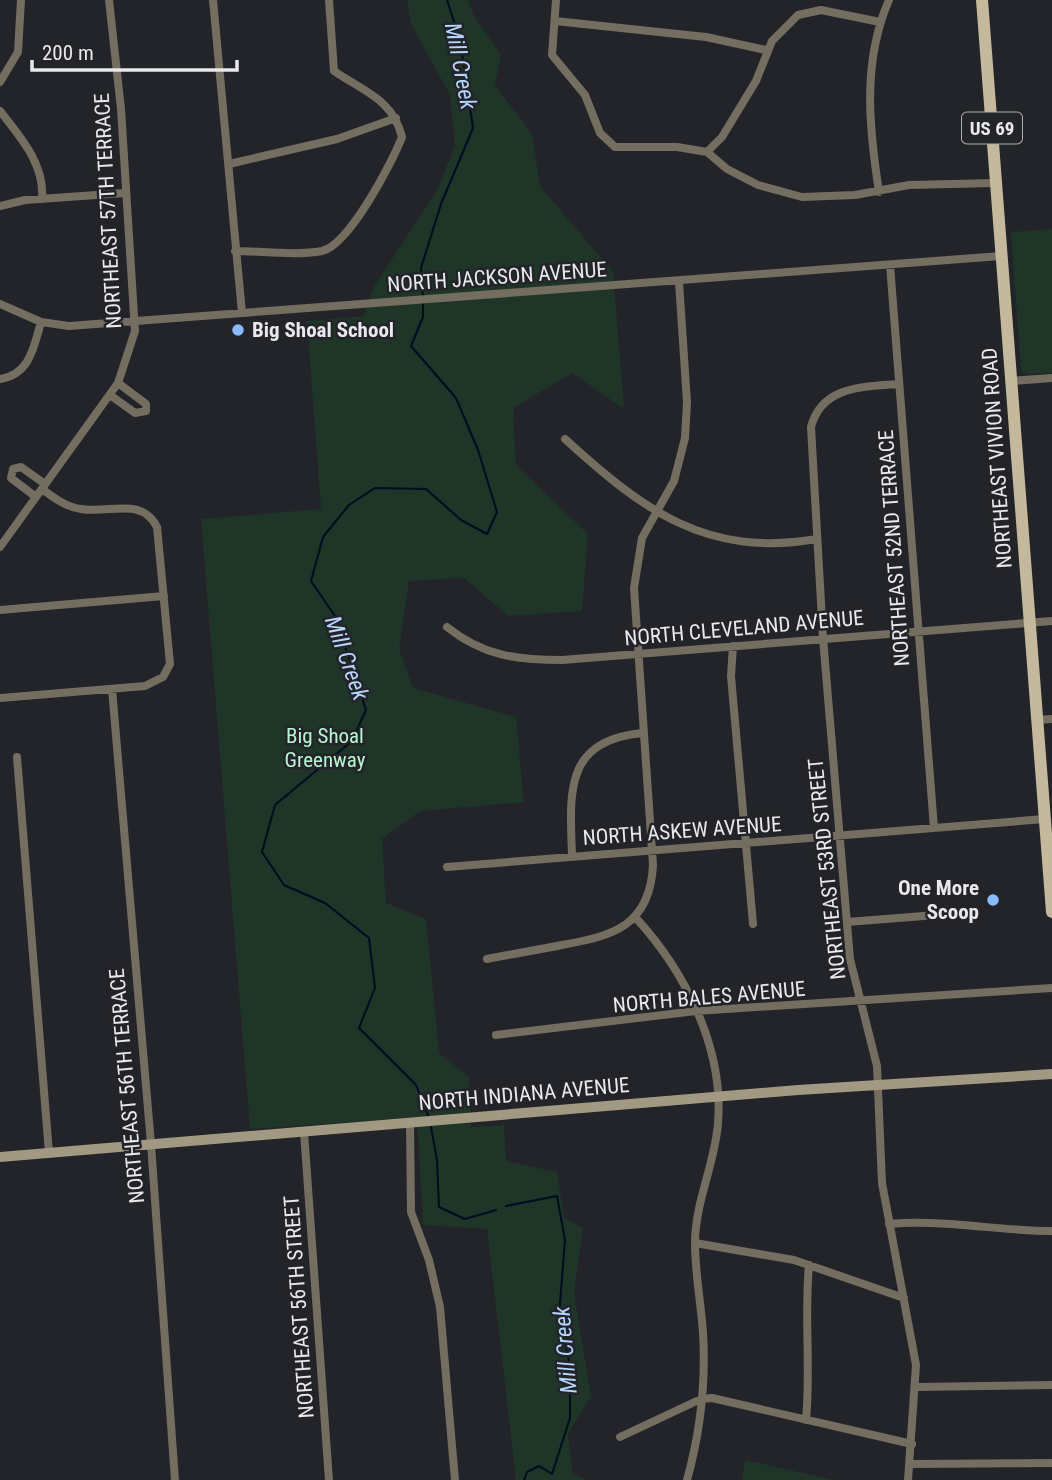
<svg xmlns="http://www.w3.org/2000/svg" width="1052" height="1480" font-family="'Roboto Condensed',sans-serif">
  <rect width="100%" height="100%" fill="#232429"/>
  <path fill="#1e3527" d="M407,0H468L474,16L501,55L495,85L532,134L540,186L613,272L624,409L572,373L515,407L513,413L516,465L588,534L582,611L508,616L464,578L409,581L399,649L413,688L516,717L524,802L420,811L382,839L386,903L426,919L439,1053L469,1077L471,1127L504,1125L506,1161L557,1172L564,1218L583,1228L574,1293L591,1396L568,1434L573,1474L587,1480H516L487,1229L423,1225L417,1118L250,1129L201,519L321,509L307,321L364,316L373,288L438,189L455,145L450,95L411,24Z
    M1052,229V373L1028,374L1021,370L1011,232Z
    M745,1460L834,1480H742Z"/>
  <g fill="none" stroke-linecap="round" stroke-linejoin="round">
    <path stroke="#000c20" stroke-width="2" d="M423,298L421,268L441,204L473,128L460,40L447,0
      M423,303V317L411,346L456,398L478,450L497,512L487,534L461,520L426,489L375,488L349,505L323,537L311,581L335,616L366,710L352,741L275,805L262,852L284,885L325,903L369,938L375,988L359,1028L416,1085L429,1118
      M431,1127L437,1160L439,1207L465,1219L496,1210
      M506,1206L557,1196L565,1240L559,1316L570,1365V1418L552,1474L539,1466L527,1472L524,1480"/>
    <path stroke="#736e60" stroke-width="8" d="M213,0L242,313
      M556,0L552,55L585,95L600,133L615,147H677L707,152L727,169L758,185L802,197L855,195L909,185L995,183
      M555,21L706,37L766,50
      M0,82L18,52L21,0
      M0,111C20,137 45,164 42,199
      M707,152L722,137L756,81L772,41L798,15L821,10L880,22
      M229,164L337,139L396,118
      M879,192C869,127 862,62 889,0
      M0,206L25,200L125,193
      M235,251C262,251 295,256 322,251C349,245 392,163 402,137C393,99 363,91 334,71L329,0
      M890,265L934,828
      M0,304L41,322L69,326L1001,256
      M0,379C30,375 34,346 41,322
      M1011,381L1052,378
      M899,384C864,387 822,385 811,427L823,638L850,959L877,1066L882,1183L916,1365L908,1480
      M110,395L135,413L146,411V404L118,383
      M565,439C643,510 706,558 817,539
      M36,497L11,478L13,469L21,467L45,484
      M0,547L118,383L135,331L121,109L109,0
      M0,610L164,596
      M447,627C483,656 517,660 562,660L1052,621
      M733,646L731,676L753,924
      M112,689L151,1144L175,1480
      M0,698L145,686L163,677L170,664L157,527C141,496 109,514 81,509C66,507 54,498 42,489
      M1037,720L1052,719
      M17,757L49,1153
      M572,856C570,794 563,740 643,733
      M447,867L1045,819
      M635,917C685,971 724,1048 718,1123C715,1164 695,1202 695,1243C695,1273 701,1303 703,1333C706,1382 700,1433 687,1480
      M847,922L962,913
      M487,959C512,954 537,950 562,945C613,936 650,926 653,865L634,588L642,538L674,481L685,438L687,402L679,282
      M496,1035L696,1011L1052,988
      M410,1123L411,1212L429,1260L440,1307L455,1480
      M304,1132L329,1480
      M889,1224C944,1219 997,1231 1052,1231
      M695,1243L794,1260L904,1298
      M917,1387L1052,1385
      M806,1420C811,1368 804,1317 809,1265
      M620,1437L701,1399L712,1398L912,1444
      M911,1464L1052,1463"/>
    <path stroke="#a19982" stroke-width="10" d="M0,1157L798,1090L1052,1074"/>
    <path stroke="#c4b99c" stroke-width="12" d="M982,0L1052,912"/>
  </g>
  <g fill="#89bafc" stroke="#232429" stroke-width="2.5">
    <circle cx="238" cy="330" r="7"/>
    <circle cx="993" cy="900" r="7"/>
  </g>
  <g text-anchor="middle" stroke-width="5" stroke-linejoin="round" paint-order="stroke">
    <rect fill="#232429" stroke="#adaeb2" stroke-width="2" x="962" y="112.5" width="60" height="31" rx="5"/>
    <g font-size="19" font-weight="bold" fill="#e8e9ec">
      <text x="992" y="135">US 69</text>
    </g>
    <g font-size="21" fill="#e8e9ec" stroke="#232429">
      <text transform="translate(108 211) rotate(-93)" y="7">NORTHEAST 57TH TERRACE</text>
      <text transform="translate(497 277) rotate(-4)" y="7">NORTH JACKSON AVENUE</text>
      <text transform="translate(997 458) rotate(-94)" y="7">NORTHEAST VIVION ROAD</text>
      <text transform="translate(894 548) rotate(-94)" y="7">NORTHEAST 52ND TERRACE</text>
      <text transform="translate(744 628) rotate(-5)" y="7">NORTH CLEVELAND AVENUE</text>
      <text transform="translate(682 831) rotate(-4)" y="7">NORTH ASKEW AVENUE</text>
      <text transform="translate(827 869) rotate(-96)" y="7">NORTHEAST 53RD STREET</text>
      <text transform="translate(709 997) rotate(-5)" y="7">NORTH BALES AVENUE</text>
      <text transform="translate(127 1086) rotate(-95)" y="7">NORTHEAST 56TH TERRACE</text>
      <text transform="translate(524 1094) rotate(-5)" y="7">NORTH INDIANA AVENUE</text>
      <text transform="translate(299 1307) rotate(-94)" y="7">NORTHEAST 56TH STREET</text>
    </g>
    <g font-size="21" font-weight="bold" fill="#e8e9ec" stroke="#232429" text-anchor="start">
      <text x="252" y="337">Big Shoal School</text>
      <text x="979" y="895" text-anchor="end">One More<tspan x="979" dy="24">Scoop</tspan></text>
    </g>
    <g font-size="21" fill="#b9f5cf" stroke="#232429">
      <text x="325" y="743">Big Shoal<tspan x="325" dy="24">Greenway</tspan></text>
    </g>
    <g font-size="23" font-style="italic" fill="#b6d7fd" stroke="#232429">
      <text transform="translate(461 66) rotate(79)" y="8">Mill Creek</text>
      <text transform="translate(347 658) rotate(70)" y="8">Mill Creek</text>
      <text transform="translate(565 1350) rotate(-95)" y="8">Mill Creek</text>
    </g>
  </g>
  <path d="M32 60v10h205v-10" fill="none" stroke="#e8e9ec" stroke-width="3.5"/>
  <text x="42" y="60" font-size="21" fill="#e8e9ec" stroke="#232429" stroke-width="5" paint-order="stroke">200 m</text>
</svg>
